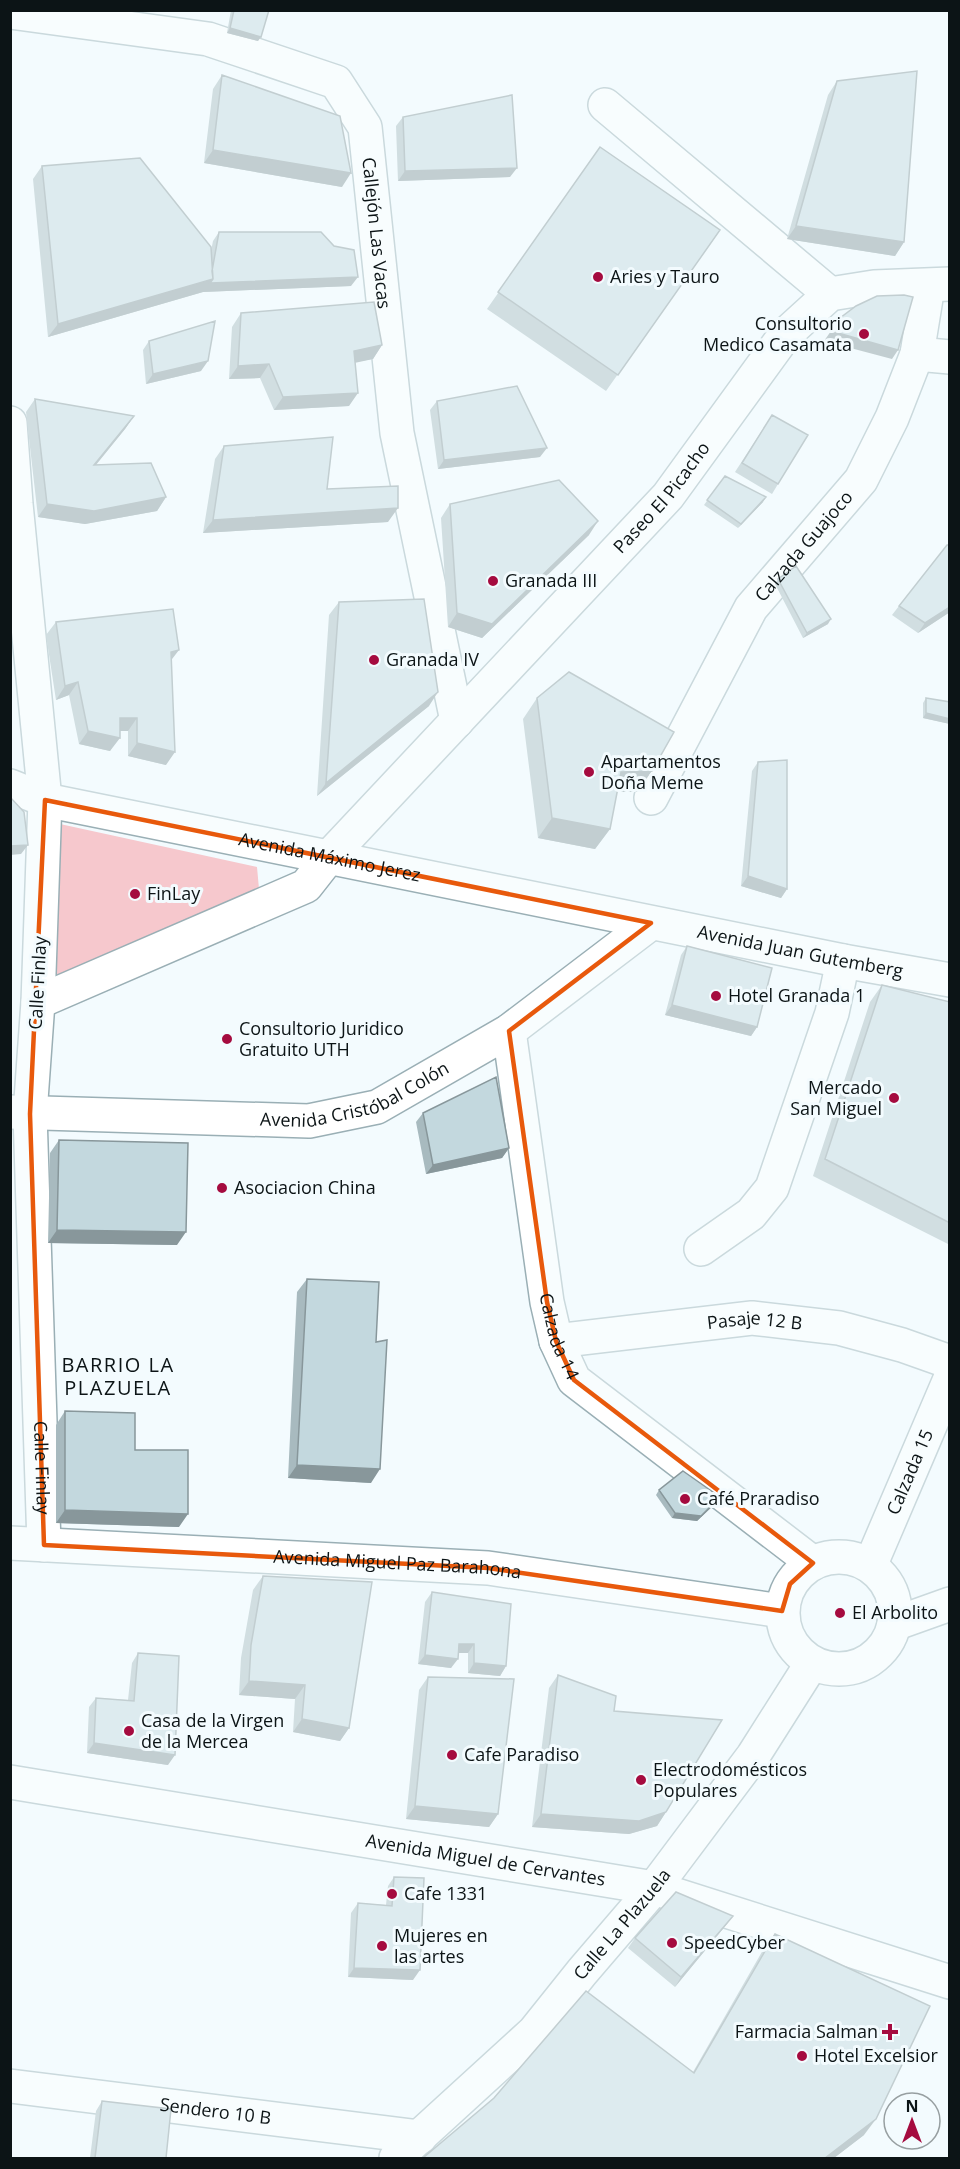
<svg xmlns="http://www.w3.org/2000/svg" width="960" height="2169" font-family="'Open Sans',sans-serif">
  <rect width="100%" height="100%" fill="#f3fbfe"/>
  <path fill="#f6c8cd" d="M60,824L257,867L259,889L54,977Z"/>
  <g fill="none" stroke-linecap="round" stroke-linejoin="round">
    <defs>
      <g id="minor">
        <path id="s1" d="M10,12L208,39L336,82L365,127L397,433L457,721"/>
        <path d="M605,105L830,294"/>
        <path d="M917,354L950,357"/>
        <path id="s2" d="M10,423L16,504L45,800L38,1002L30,1114L44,1545"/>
        <path id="s3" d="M651,798L751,608L861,480L892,418L917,354L928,286"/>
        <path id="s4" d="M38,1002L306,886L328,858L668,496L785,335L830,294L874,287L950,284"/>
        <path id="s5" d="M509,1031L547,1302L556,1341L574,1380L813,1563"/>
        <path d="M701,1249L751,1214L772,1188L832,1013L843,961"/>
        <path id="s6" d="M556,1341L752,1318L839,1328L902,1345L950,1362"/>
        <path id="s7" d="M10,1543L488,1568L782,1611"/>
        <circle cx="839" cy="1613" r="56"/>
        <path id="s8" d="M870,1566L950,1379"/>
        <path d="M894,1624L950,1604"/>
        <path id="s9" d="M10,1782L654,1888L950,1982"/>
        <path id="s10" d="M10,2086L420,2137"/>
        <path id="s11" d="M396,2158L534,2032L582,1972L654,1888L753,1756L812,1663"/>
      </g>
      <g id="major">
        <path id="s12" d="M10,786L45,800L843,961L950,980"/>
        <path id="s13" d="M10,1112L309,1121L377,1107L509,1031L651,923"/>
      </g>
    </defs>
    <use href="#minor" stroke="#9aafb5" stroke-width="36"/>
    <use href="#major" stroke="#9aafb5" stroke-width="36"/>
    <use href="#minor" stroke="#fff" stroke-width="33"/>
    <use href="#major" stroke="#fff" stroke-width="33"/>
  </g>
  <path fill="#a8babf" d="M231,10H269L258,41L227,33Z
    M222,75L342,187L204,163L213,89Z
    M837,81L904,242L895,256L787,239L828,95Z
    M403,117L510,177L398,181L396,126Z
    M600,147L720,230L606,391L487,309Z
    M42,166L211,251L213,241L219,232L351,286L203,292L48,337L33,179Z
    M241,313L382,345L373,359L355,362L349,406L274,410L260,378L229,379L232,327Z
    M149,341L201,371L146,384L143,350Z
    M35,399L134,416L125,429L96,465L166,497L157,511L85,524L38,517L26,412Z
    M437,401L540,457L438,469L430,410Z
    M772,415L778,484L772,494L735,472Z
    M224,446L327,489L388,522L203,533L215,459Z
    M725,476L763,502L738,528L704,505Z
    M450,504L589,535L482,638L448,627L441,518Z
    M950,545V612L918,633L892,615L899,606Z
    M778,579L828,624L803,638L775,584Z
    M339,602L429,706L317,796L329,615Z
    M56,622L172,660L166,765L128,756V731H120L110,751L79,744L69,695L56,700L46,635Z
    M537,698L637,792H617L610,829L595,849L538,838L523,719Z
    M926,698L950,702V724L923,718V703Z
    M758,762L787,889L781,898L741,886L752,771Z
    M687,946L757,1027L751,1036L665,1015L681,955Z
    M882,985L950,1002V1245L813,1176L870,1002Z
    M423,1113L509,1148L502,1158L426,1174L416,1122Z
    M59,1140L177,1245L48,1243L50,1153Z
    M307,1279L376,1342L371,1483L288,1478L297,1292Z
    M65,1411L135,1450L179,1527L56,1523V1425Z
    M659,1490L720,1497L717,1502L697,1521L672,1518L656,1495Z
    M263,1576L349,1728L340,1741L293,1732L295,1699L239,1695L241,1658L253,1590Z
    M432,1592L506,1666L500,1676L468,1673V1653H458L451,1668L418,1664L425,1602Z
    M138,1653L168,1765L87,1753L89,1707L96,1698L128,1700L132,1663Z
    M558,1675L614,1711L666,1812L657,1826L629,1834L532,1827L549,1688Z
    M428,1677L498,1814L489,1827L406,1819L419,1690Z
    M394,1877L413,1980L348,1977L351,1913L358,1903L386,1905L388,1886Z
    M733,1916L726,1925L675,1987L628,1948L635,1938Z
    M775,1934L864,2135L834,2158H423L693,2072L763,1950Z
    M102,2101L166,2158H90L96,2111Z"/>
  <path fill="#88979b" d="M230,28L261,37L258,41L227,33Z
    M213,150L351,173L342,187L204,163Z
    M517,168L510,177L398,181L405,171Z
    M796,226L904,242L895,256L787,239Z
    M358,277L351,286L203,292L48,337L58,324L213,279Z
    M831,331L898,350L892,359L824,341Z
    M382,345L373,359L345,365L354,351Z
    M208,361L201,371L146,384L153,374Z
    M269,364L260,378L229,379L238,366Z
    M358,393L349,406L274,410L283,397Z
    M134,416L125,429L85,478L94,465Z
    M547,448L540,457L438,469L444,460Z
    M166,497L157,511L85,524L38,517L47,504Z
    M766,497L763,502L738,528L741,524Z
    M398,508L388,522L203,533L213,520Z
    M598,521L589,535L482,638L448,627L457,613Z
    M950,607V612L918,633L925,623Z
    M831,619L828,624L803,638L807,633Z
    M179,650L169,663L171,652Z
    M78,682L69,695L56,700L65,686Z
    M438,692L429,706L317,796L326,783Z
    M926,713L950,719V724L923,718Z
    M120,718H137L128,731H110Z
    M88,731L120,738L110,751L79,744Z
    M137,743L175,752L166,765L128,756Z
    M652,771L637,792H607L621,772Z
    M552,818L610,829L595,849L538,838Z
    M28,845L21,854L10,855V846Z
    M748,876L787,889L781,898L741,886Z
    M672,1005L757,1027L751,1036L665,1015Z
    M509,1148L502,1158L426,1174L433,1165Z
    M57,1230L186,1232L177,1245L48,1243Z
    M297,1465L380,1469L371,1483L288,1478Z
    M720,1497L717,1502L697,1521L672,1518L675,1513Z
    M65,1510L188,1514L179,1527L56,1523Z
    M459,1644H474L468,1653H452Z
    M425,1655L458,1659L451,1668L418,1664Z
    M474,1663L506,1666L500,1676L468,1673Z
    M249,1681L305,1685L295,1699L239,1695Z
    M302,1719L349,1728L340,1741L293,1732Z
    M94,1743L175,1755L168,1765L87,1753Z
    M415,1806L498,1814L489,1827L406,1819Z
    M666,1812L657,1826L629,1834L532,1827L541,1814Z
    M733,1916L726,1925L675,1987L681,1977Z
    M354,1968L420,1970L413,1980L348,1977Z
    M876,2119L864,2135L834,2158H825Z"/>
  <path fill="#c3d8de" stroke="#88979b" stroke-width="1.5" d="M234,10H269L261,37L230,28Z
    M917,71L904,242L796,226L837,81Z
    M222,75L340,116L351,173L213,150Z
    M512,95L517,168L405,171L403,117Z
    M600,147L720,230L618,375L498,292Z
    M140,158L211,247L213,279L58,324L42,166Z
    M219,232H321L334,246L354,250L358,277L210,283L213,279L212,271Z
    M904,295L913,297L898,350L831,331L840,318L856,306L877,296Z
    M374,302L382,345L354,351L358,393L283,397L269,364L238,366L241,313Z
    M215,321L208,361L153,374L149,341Z
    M517,386L547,448L444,460L437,401Z
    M35,399L134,416L94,465L151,463L166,497L94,511L47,504Z
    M772,415L808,435L778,484L742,463Z
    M333,437L327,489L398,486V508L213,520L224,446Z
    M725,476L766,497L741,524L707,500Z
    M559,480L598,521L492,624L457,613L450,504Z
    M947,545H950V607L925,623L899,606Z
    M796,566L831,619L807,633L778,579Z
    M424,599L438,692L326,783L339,602Z
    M173,609L179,650L171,652L175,752L137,743V718H120V738L88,731L78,682L65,686L56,622Z
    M569,672L674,732L652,771L621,772L610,829L552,818L537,698Z
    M926,698L950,702V719L926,713Z
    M787,760V889L748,876L758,762Z
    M10,797L24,812L28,845L10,846Z
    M687,946L772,968L757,1027L672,1005Z
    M882,985L950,1002V1223L825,1159Z
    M496,1077L509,1148L433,1165L423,1113Z
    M59,1140L188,1143L186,1232L57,1230Z
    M307,1279L379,1282L376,1342L387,1340L380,1469L297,1465Z
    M65,1411L135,1413V1450H188V1514L65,1510Z
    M683,1471L720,1497L701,1516L675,1513L659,1490Z
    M263,1576L372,1582L349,1728L302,1719L305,1685L249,1681L251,1645Z
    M432,1592L511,1604L506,1666L474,1663V1644H459L458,1659L425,1655Z
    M138,1653L179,1656L175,1755L94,1743L96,1698L134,1701Z
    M558,1675L616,1696L614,1711L722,1720L666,1812L639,1821L541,1814Z
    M428,1677L514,1679L498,1814L415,1806Z
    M394,1877L424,1878L420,1970L354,1968L358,1903L392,1906Z
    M676,1892L733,1916L681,1977L635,1938Z
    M775,1934L930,2006L876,2119L825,2158H423L494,2098L586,1991L694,2073Z
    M102,2101L171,2109L166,2158H95Z"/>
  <path d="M0 0H960V2169H0ZM45,800L651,923L509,1031L547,1302L556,1341L574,1380L813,1563L790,1584L782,1611L488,1568L44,1545L30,1114Z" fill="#f3fbfe" fill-opacity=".55" fill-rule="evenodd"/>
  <path fill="none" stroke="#e8590c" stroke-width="4.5" stroke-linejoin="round" d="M45,800L651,923L509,1031L547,1302L556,1341L574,1380L813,1563L790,1584L782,1611L488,1568L44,1545L30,1114Z"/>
  <g fill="#a50b3f" stroke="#f3fbfe" stroke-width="2">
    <circle cx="598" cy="277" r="6"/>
    <circle cx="864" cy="334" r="6"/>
    <circle cx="493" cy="581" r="6"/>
    <circle cx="374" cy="660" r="6"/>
    <circle cx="589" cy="772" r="6"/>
    <circle cx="135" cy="894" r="6"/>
    <circle cx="716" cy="996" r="6"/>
    <circle cx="227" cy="1039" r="6"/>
    <circle cx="894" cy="1098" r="6"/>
    <circle cx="222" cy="1188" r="6"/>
    <circle cx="685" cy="1499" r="6"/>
    <circle cx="840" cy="1613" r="6"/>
    <circle cx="129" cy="1731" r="6"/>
    <circle cx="452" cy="1755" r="6"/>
    <circle cx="641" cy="1780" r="6"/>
    <circle cx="392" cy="1894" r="6"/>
    <circle cx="672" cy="1943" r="6"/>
    <circle cx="382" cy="1946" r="6"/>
    <path d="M887 2023h6v6h6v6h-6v6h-6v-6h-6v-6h6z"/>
    <circle cx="802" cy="2056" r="6"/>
  </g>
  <g text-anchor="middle" stroke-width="6" stroke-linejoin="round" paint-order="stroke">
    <g font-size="18" fill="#0c1416" stroke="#f3fbfe">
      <text dy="6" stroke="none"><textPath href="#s1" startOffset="495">Callejón Las Vacas</textPath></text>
      <text dy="6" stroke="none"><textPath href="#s4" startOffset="819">Paseo El Picacho</textPath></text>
      <text dy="6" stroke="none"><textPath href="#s3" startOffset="296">Calzada Guajoco</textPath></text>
      <text dy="6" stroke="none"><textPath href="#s12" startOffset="328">Avenida Máximo Jerez</textPath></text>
      <text dy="6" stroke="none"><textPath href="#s12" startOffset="808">Avenida Juan Gutemberg</textPath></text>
      <text transform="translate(38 983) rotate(-87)" y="6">Calle Finlay</text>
      <text dy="6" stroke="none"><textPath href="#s13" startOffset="350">Avenida Cristóbal Colón</textPath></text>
      <text dy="6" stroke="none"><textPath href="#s6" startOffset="200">Pasaje 12 B</textPath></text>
      <text dy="6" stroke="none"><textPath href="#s5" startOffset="310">Calzada 14</textPath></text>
      <text dy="6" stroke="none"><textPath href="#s2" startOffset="1047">Calle Finlay</textPath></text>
      <text dy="6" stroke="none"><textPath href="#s8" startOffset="102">Calzada 15</textPath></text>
      <text dy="6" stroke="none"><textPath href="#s7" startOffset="388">Avenida Miguel Paz Barahona</textPath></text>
      <text dy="6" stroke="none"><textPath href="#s9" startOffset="482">Avenida Miguel de Cervantes</textPath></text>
      <text dy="6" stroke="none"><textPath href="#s11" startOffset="326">Calle La Plazuela</textPath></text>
      <text dy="6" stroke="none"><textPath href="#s10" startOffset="207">Sendero 10 B</textPath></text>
    </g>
    <g font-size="18" fill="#0c1416" stroke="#f3fbfe" text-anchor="start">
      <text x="610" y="283">Aries y Tauro</text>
      <text x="852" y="330" text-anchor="end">Consultorio<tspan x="852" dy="21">Medico Casamata</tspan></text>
      <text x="505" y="587">Granada III</text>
      <text x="386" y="666">Granada IV</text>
      <text x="601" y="768">Apartamentos<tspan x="601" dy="21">Doña Meme</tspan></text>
      <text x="147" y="900">FinLay</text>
      <text x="728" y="1002">Hotel Granada 1</text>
      <text x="239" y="1035">Consultorio Juridico<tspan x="239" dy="21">Gratuito UTH</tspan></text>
      <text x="882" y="1094" text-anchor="end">Mercado<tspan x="882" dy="21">San Miguel</tspan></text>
      <text x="234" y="1194">Asociacion China</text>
      <text x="697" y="1505">Café Praradiso</text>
      <text x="852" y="1619">El Arbolito</text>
      <text x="141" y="1727">Casa de la Virgen<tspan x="141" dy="21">de la Mercea</tspan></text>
      <text x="464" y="1761">Cafe Paradiso</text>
      <text x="653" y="1776">Electrodomésticos<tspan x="653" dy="21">Populares</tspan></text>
      <text x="404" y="1900">Cafe 1331</text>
      <text x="394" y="1942">Mujeres en<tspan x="394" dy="21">las artes</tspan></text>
      <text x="684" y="1949">SpeedCyber</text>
      <text x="878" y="2038" text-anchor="end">Farmacia Salman</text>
      <text x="814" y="2062">Hotel Excelsior</text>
    </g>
    <g font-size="20" letter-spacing="1.5" fill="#0c1416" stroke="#f3fbfe">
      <text x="118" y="1372">BARRIO LA<tspan x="118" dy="23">PLAZUELA</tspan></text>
    </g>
  </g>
  <rect width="960" height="2169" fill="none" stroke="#0c1416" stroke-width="24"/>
  <g transform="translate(912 2121)"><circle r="28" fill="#f3fbfe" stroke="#979fa1" stroke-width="1.5"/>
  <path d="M0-4.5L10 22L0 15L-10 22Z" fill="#a50b3f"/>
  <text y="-9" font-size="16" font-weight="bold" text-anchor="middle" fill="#0c1416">N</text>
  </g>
</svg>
